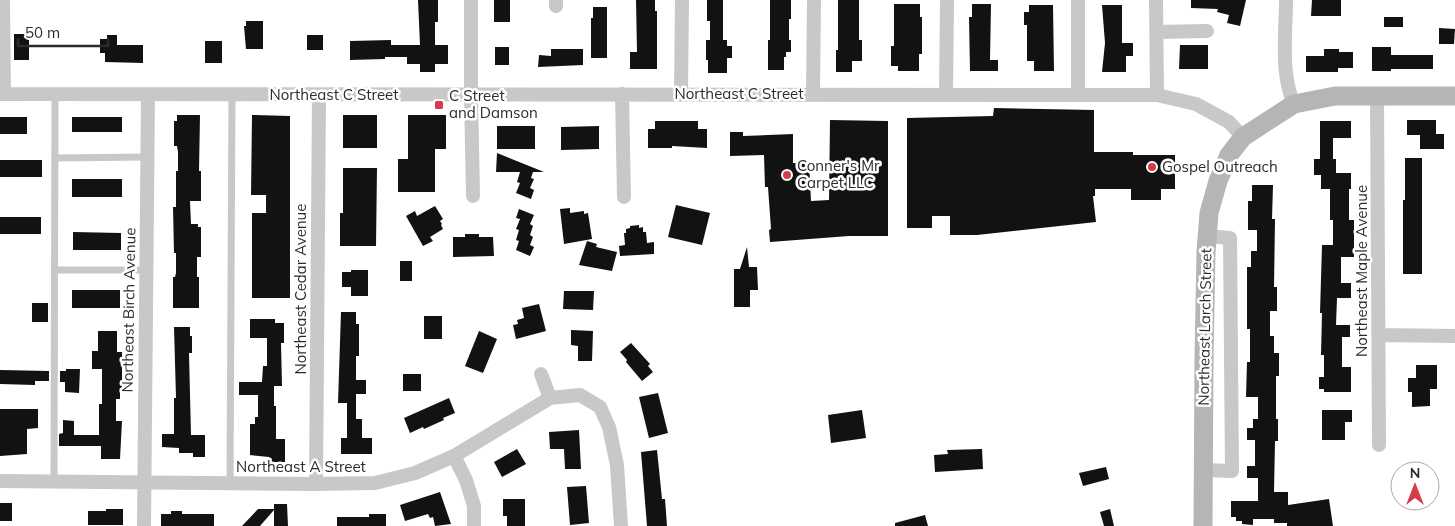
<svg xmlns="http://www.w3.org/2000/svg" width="1455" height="526" font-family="Mulish,sans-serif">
  <rect width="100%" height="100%" fill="#fff"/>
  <path fill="#121212" d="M418,0H438V22H435V45H448V64H435V72H420V64H407V57H385V59L350,60V41L391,40V45H420Z
    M494,0H510V22H494Z
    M636,0H655V11H657V69H630V52H637Z
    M707,0H723V40H727V46H732V58H727V73H708V60H706V40H710V21H707Z
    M770,0H791V19H789V40H791V52H786V57H784V70H768V40H770Z
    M838,0H859V40H862V61H852V72H836V50H838Z
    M1191,0H1246L1240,26L1227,23L1229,15L1217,12L1218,9L1191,8Z
    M1312,0H1341V16H1311Z
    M894,4H920V17H922V54H919V71H898V66H891V46H894Z
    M972,4H991L990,60H998V71H970L969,17H972Z
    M1029,5H1053L1054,71H1034V61H1027V25H1024V12H1029Z
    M1102,5H1122V43H1133V56H1126V72H1102L1105,43Z
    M593,7H607V58H591V18H593Z
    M1384,17H1403V27H1384Z
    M246,21H263V49H246L244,26H246Z
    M1439,28L1455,29L1454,44H1439Z
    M14,34H29V60H14Z
    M107,35H117V45H143V63L105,62V53H100V39H107Z
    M307,35H323V50H307Z
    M205,41H222V63H205Z
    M1180,45H1208V69H1179Z
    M495,47H509V65H495Z
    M1372,47H1391V55H1433V69H1391V71H1372Z
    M551,49H583V65L538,67L539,55L551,56Z
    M1324,49H1339V52H1353V68H1338V72H1306V56H1324Z
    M994,108L1094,110V152H1133V155H1175V189H1161V200H1131V189H1095V196H1093L1096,222L977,235H950V216H932V228H907V118L993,116Z
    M177,115H200L199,171H201V201H190L191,224H198V227H201V257H197V277H199V308H173V277H175L176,273V253H174L173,207H176V171H178V152L177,146H174V121H177Z
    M252,115L290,116V298H252V213H266V195H251Z
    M343,115H377V148H343Z
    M408,115H446V149H435V192H398V159H408Z
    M0,117H27V134H0Z
    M72,117H122V132H72Z
    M830,120L888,121V236H849L770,242L769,230L771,229L768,187H765L764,155L730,156V132H743V136L793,134V163H809L811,201L829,200Z
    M1407,120H1436V134H1444V149H1420V135H1407Z
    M655,121H698V129H707V148L672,146V148H648V129H655Z
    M1320,121H1351V138H1333V159H1336V173H1351V189H1349V220H1354V257H1341V283H1351V298H1337L1336,325H1350V337H1342V367H1351V392H1324V389H1319V377H1324V355H1321L1322,313H1320L1322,245H1333V220H1330V189H1321V175H1314V159H1320Z
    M497,126H535V149H497Z
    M599,126V149L561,150V127Z
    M497,153L544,172H533L531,178L534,179L530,188L534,190L531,199L516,193L520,183L517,182L520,172H496Z
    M1405,158H1422V274H1403V200H1405Z
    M0,160H42V177H0Z
    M343,168H377L376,246H340V213H343Z
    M72,179H122V197H72Z
    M1252,185H1273L1272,219H1275L1274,287H1277V311H1270V336H1274V353H1279V376H1276V419H1278V441H1275L1274,492H1288V505L1329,499L1333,526H1287V523H1274V519H1253V525L1242,524V521H1236V517H1231V501H1258V478H1247V466H1255V440H1247V428H1253V419H1258V397H1246L1247,362H1250V329H1247V267H1251V251H1257V230H1248V201H1252Z
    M676,205L710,213L702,245L668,237Z
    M435,206L443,219L440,221L442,224L441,225L443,229L430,237L433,241L423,246L406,216L415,211L417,216Z
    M570,208V213L584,211V214L588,213L592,239L564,244L560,209Z
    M519,209L534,215L530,224L533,226L530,235L533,237L530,245L534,247L530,256L516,250L519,241L516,240L519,230L516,229L520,219L516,218Z
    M0,217H41V234H0Z
    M639,225V228L643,227V232H646L647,243L654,242V254L620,256L619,246L625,245L624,233H626V229L630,228V226Z
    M73,232L121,233V250H73Z
    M465,234H479V237H493L494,256L453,257V237H465Z
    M587,241L597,244L596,247L617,252L612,271L579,265Z
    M747,247L749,267H757L758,290H750V307H734V269H740Z
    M400,261H412V281H400Z
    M351,270H368V296H351V287H342V272H351Z
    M72,290H120V308H72Z
    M564,291H594L593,310L563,309Z
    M32,303H48V322H32Z
    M539,304L546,331L516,339L513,325L518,324L517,320L524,318L522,308Z
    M341,312H356V324H359V356H356V380H366V394H356V419H362V438H372V454H341V438H347V403H338Z
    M424,316H442V339H424Z
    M250,319H275V323H284V343H281L282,386H274V406H276V439H285V462H269V457L250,455V424H255V417H258V395H239V382H262L263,366H267V338H250Z
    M174,327H190V336H192V353H189L191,435H205V457H193V453H179V448L162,447V434H174V398H176Z
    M571,330L593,331L592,361H578V346L571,345Z
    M98,331H117V352H122V392H120V399H116V421H122L120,459H101V446H59V434L63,433V420L74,421V435H99V404H102V369H92V351H98Z
    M479,331L497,339L483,373L465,366Z
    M631,343L650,364L648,366L653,372L642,381L626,362L627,360L620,352Z
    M1416,365H1437V389H1430V406L1412,407V392H1408V378H1416Z
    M66,369H80L79,393L65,392V382H60V371H66Z
    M0,370L49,371V381H35V385L0,384Z
    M403,374H421V391H403Z
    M658,393L668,433L649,438L639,397Z
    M449,398L455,413L443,418L444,420L424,429L423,427L410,433L404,418Z
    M0,409H38V428L27,429V454L0,456Z
    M862,410L866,438L831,443L828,415Z
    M1322,410H1352V422H1345V440H1322Z
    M579,430L581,469H565L564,449H550L549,432Z
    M517,449L526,464L502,477L494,462Z
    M982,449L983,469L935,472L934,455L948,454L947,450Z
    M657,450L662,499H665L667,526H647L641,452Z
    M1106,467L1109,479L1083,486L1079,473Z
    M586,486L589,523L570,525L567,487Z
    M440,492L451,524L435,526L433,517L430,518L428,514L405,521L400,505Z
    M503,499H525V526H507V516H503Z
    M0,503H12V521H0Z
    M274,504H287L288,526H274V510L260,526H242L258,509H274Z
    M106,509H123V525H88V511H106Z
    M1110,509L1114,526H1104L1100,512Z
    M171,511H182V514H214V526H161V514H171Z
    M369,514H386V526H337V517H369Z
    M925,515L928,526H895V523Z"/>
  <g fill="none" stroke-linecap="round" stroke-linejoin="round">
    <path stroke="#c8c8c8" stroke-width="7" d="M55,158L147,157
      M55,270H146
      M54,482L55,94
      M230,483L232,95"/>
    <path stroke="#c8c8c8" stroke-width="14" d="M3,0L4,94
      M471,0V94L473,196
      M556,0V6
      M1078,0V94
      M1156,0L1157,95
      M1286,0C1286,33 1280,73 1294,104
      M1157,32L1207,31
      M0,94L1157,95L1196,104L1229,122L1243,137
      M622,94L624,197
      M681,94L682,0
      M813,94L814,0
      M946,94L947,0
      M1377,96L1379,445
      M1378,335L1455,336
      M541,374L550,398
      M454,456L466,480L474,506V526
      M1204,470L1232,471L1230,238L1207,236
      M0,481L316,484L375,483L415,473L454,456L550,398L580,395L600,407L609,427L617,465L621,526
      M316,484L319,95
      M144,526L148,95"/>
    <path stroke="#b5b5b5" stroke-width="19" d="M1203,526L1204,359L1206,252L1209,213L1218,181L1229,155L1243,137L1294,104L1335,96H1455"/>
  </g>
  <g fill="#d43c4b" stroke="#fff" stroke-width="2">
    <rect x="434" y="100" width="10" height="10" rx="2.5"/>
    <circle cx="1152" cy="167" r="5"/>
    <circle cx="787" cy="175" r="5"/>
  </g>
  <g text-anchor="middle" stroke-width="5" stroke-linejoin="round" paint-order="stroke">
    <g font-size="15" fill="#2b2b2b" stroke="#fff">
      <text x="739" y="99">Northeast C Street</text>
      <text x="334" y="100">Northeast C Street</text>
      <text transform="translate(1362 271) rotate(-90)" y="5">Northeast Maple Avenue</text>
      <text transform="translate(301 289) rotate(-90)" y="5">Northeast Cedar Avenue</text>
      <text transform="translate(129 310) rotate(-89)" y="5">Northeast Birch Avenue</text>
      <text transform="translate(1205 327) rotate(-89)" y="5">Northeast Larch Street</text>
      <text x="301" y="472">Northeast A Street</text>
    </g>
    <g font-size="15" fill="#2b2b2b" stroke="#fff" text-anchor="start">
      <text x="449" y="101">C Street<tspan x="449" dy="17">and Damson</tspan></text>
      <text x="797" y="171">Conner's Mr<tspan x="797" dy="17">Carpet LLC</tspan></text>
      <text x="1162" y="172">Gospel Outreach</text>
    </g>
  </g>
  <g transform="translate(1415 486)"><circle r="24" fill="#ffffff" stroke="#aaaaaa"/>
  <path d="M0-4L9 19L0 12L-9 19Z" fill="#d43c4b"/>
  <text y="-8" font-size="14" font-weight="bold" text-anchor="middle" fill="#2b2b2b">N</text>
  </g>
  <path d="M18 38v8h90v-8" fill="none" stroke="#2b2b2b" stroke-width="2.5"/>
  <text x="25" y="38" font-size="15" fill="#2b2b2b" stroke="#ffffff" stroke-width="4" paint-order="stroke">50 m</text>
</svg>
